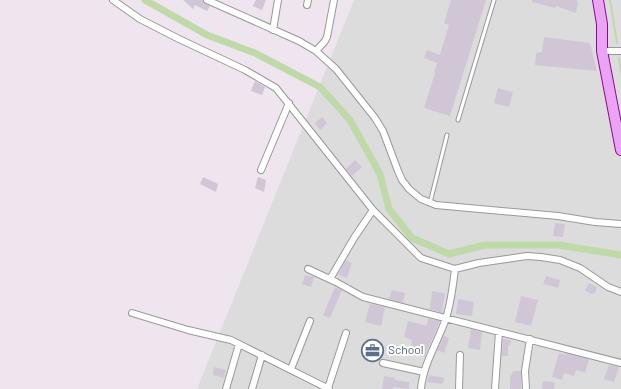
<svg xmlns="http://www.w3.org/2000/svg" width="621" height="389" font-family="Barlow,sans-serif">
  <rect width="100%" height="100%" fill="#eee5ef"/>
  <path fill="#dcdcdd" d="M354,0H621V389H197Z"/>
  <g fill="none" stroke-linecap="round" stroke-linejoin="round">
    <path stroke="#bfd9a9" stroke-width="2" d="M610,0L617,43
      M619,58L621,72"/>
    <path stroke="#bfd9a9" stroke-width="7" d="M145,0L207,35L255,53L320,87L350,120L380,174L389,209L412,238L449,254L485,245H559L621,255"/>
  </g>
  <path fill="#d1c6d5" d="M183,0H203L204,3L210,6L207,11L195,5L193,9Z
    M256,0H266L262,10L253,6Z
    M451,0H486L450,116L424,108L435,73H434L437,63L424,58L427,50L440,55L449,25L444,23Z
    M532,0H575L578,1L576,13L556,6L555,8L532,2Z
    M544,37L590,43L597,71L535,65L536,53L542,52Z
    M255,81L265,87L262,95L251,91Z
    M498,88L513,92L509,107L494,103Z
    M322,117L327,123L320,130L315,123Z
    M355,160L362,167L352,176L346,169Z
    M203,177L218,184L216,192L200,184Z
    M258,177L266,180L264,192L255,188Z
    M555,223L565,224L563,237L553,236Z
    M346,260L352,263L347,278L338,275Z
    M305,275L314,277L311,287L302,284Z
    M546,276L560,280L558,288L543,284Z
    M589,283L597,287L595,293L591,294L585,290Z
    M335,287L342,290L330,318L323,315Z
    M392,290L405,293L403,303L389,299Z
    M432,291L445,293L442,313L430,309Z
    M521,296L538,300L531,326L515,322Z
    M458,299L474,302L472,316L456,314Z
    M370,304L385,307L381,326L365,322Z
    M428,318L440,321L429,347H428L425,357L410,353L412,340L404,337L408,321L427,326Z
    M471,329L482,332L480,350L468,348Z
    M444,336L449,338L444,353L437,350Z
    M371,339L382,344L375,361L364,356Z
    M503,339L511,340L510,346L508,345V356H502Z
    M559,353L565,355L566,353L589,359L585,373L576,370L574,376L564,373L562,380L552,377Z
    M609,365L619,367L614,382L604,379Z
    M214,367L226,370L224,378L213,375Z
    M513,371H521V389H510V378Z
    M429,375L445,378L442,384L427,382Z
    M384,376L395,378V380L409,382V389L393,387V389H382Z
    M543,381L555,382L554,389H542Z"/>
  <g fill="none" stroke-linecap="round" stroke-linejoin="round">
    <defs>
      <path id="lane" d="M458,120L494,0
        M430,203L447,135"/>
      <path id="street" d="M113,0L140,19L179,39L245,70L276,88L373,210L421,258L455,269C453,286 451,303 446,318C438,342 423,364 421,389
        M207,0L299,41L316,51L336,69L375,118L383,131L398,171L402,180L409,189L421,199L436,205L558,216L595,222L621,224
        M307,5L308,0
        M273,30L278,0
        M316,51L325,41L327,37L334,0
        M602,51H621
        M261,170L289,103
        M308,269L336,282L363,297L621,363
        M455,269L479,263L527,256L541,257L560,260L580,268L608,287L621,292
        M330,279L354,238L373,210
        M132,313L188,330L231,340L329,389
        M383,363L424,372
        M291,369L310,321
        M328,388L346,333
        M226,389L239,344
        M252,389L262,355
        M459,389L460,355
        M495,389L499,332
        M526,389L525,371L530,339"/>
      <path id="primary" d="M598,0L602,24V51L621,150"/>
    </defs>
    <use href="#lane" stroke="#999" stroke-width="5"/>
    <use href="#street" stroke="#999" stroke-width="8"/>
    <use href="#primary" stroke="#8c0b8e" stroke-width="12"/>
    <use href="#lane" stroke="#fff" stroke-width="3"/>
    <use href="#street" stroke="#fff" stroke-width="6"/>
    <use href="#primary" stroke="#eba4f5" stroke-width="10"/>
  </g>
  <defs>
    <symbol id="office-ring" viewBox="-11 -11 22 22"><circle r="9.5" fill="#fff" stroke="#5c6f8a" stroke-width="1.5"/><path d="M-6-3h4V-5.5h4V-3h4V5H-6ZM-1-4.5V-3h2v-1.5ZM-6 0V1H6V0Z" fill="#5c6f8a"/></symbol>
  </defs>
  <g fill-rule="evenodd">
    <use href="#office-ring" x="360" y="338" width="25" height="25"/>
  </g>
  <g text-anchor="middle" stroke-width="4" stroke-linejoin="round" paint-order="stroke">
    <g font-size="12" fill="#4e5e75" stroke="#fff" text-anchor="start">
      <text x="388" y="354">School</text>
    </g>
  </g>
</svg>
